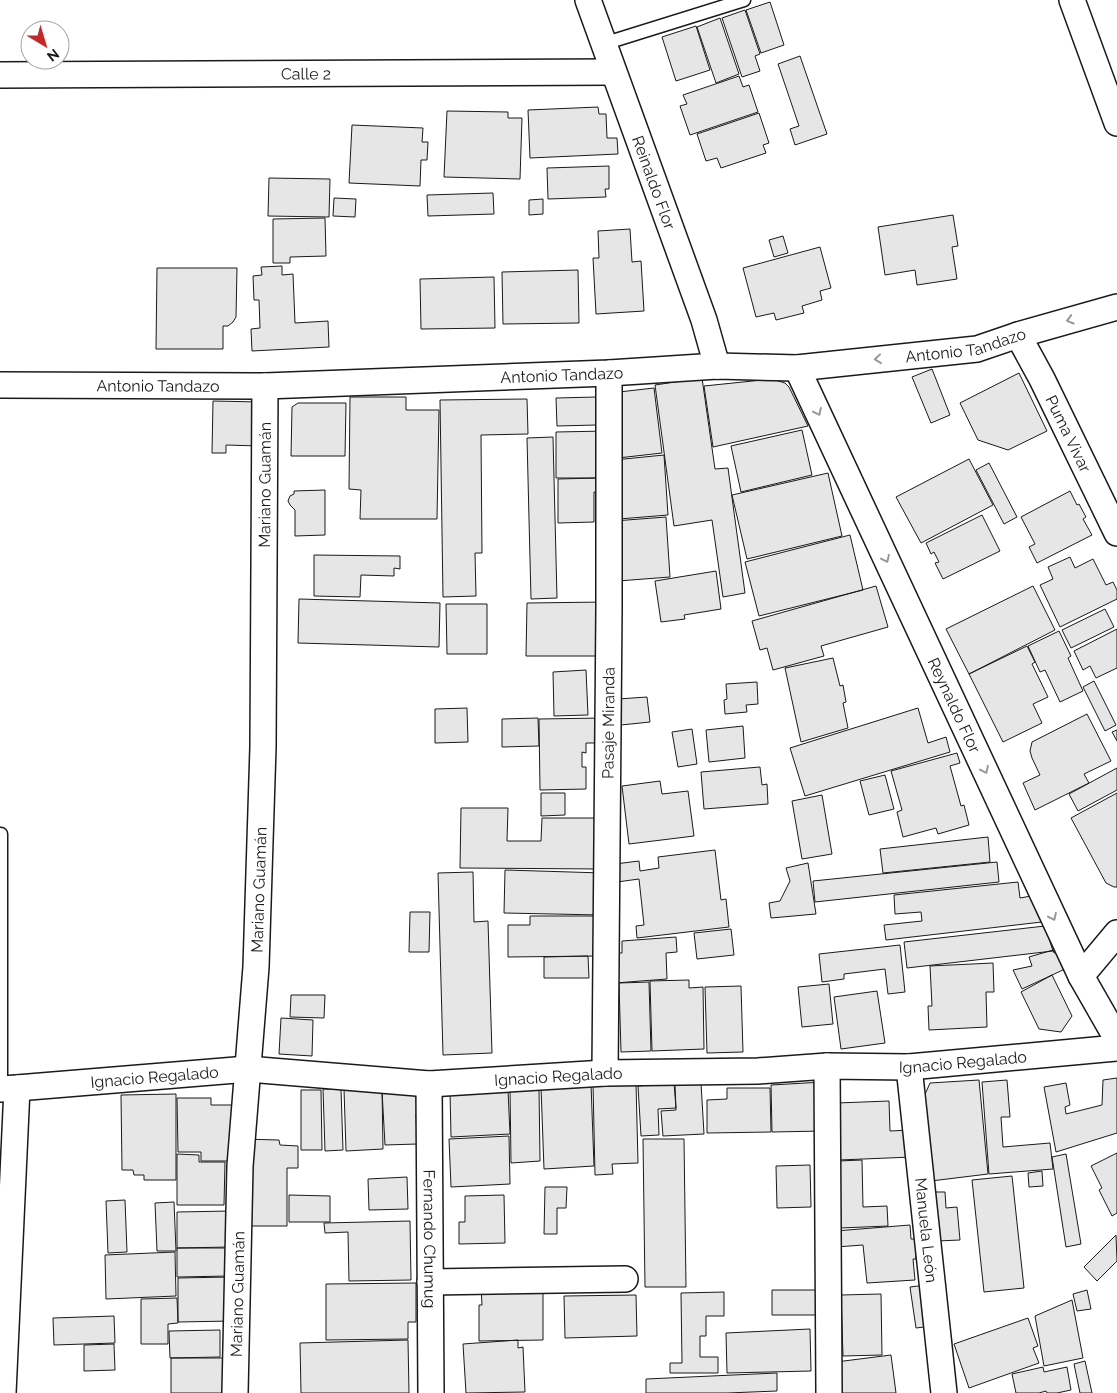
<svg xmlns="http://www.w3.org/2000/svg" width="1117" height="1393" font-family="Raleway,sans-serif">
  <rect width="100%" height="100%" fill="#fff"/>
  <path fill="#e6e6e6" stroke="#1a1a1a" d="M770,2L784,45L761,53L746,10Z
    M745,10L760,54L755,56L760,71L742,77L722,18Z
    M720,18L739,74L716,83L697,27Z
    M696,26L710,70L676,81L662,37Z
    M800,56L827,134L795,145L790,129L799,126L778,64Z
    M739,76L743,87L749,85L758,112L690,135L680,106L687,104L683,95Z
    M598,107L599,114H606L607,138H617L618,154L530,158L528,110Z
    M447,111L508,112V118H522L520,179L444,177Z
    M759,113L769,143L763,145L766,153L721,168L717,158L706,161L697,134Z
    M352,125L423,128L422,142H428L427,160H421L420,186L349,183Z
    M609,166V189H605L606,197L548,199L547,168Z
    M269,178L330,179L329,217L268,216Z
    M493,193L494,214L428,216L427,195Z
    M334,198L356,199L355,217L333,216Z
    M543,199V214L529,215V200Z
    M953,215L958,246L952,247L957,279L917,285L915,270L885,275L878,227Z
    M325,218L326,256L290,257V263H273V219Z
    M630,229L632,262L641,261L644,311L596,314L593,258H599L598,231Z
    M783,236L788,253L774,257L769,240Z
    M820,247L831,288L820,291L822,300L802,306L804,313L776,320L774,313L756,317L743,268Z
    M282,266V275L293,274L295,323L328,321L329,347L252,351L251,329L260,328L259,300H254L253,276L262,275L261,267Z
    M157,268H237L236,317L233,322L228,326H223V349H156Z
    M578,270L579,323L503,324L502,272Z
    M494,277L495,328L421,329L420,279Z
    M932,369L950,415L931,423L912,377Z
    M1019,373L1047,431L1008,450L978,440L960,403Z
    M702,378L715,469L728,468L745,593L723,597L712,520L674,526L655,385Z
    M772,379L785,383L789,387L808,426L713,447L704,386Z
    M654,388L662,453L618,458L610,393Z
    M350,397H406V410H439L437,519H360L361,490L349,489Z
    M596,397V425L557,426L556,398Z
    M527,399L528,434L481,435L482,553H475L476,596L443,597L440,400Z
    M213,401L260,402L259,446L226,445V453H212Z
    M298,403H346L345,456H291L292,407Z
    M802,430L812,475L741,492L731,446Z
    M606,431L600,478H556V432Z
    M553,437L557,598L531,599L527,438Z
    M664,455L668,515L619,519L614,460Z
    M969,459L993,505L921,543L896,497Z
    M989,463L1017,517L1004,524L976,470Z
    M828,473L842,536L747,559L732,495Z
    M597,478V492H594V522L558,523V479Z
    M325,490V535L295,536V510L290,505L288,501L290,496L294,494V491Z
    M1070,491L1077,505L1079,504L1086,517L1083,519L1092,535L1037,563L1029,547L1035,544L1021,517Z
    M982,515L1000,551L943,579L935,563L939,562L934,552L931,554L926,543Z
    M666,517L670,577L618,581L614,521Z
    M850,535L863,590L759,616L745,562Z
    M314,555L400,556V569L394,568V576L361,575L360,597L314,596Z
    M1070,557L1075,568L1093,559L1106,585L1113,582L1117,590V599L1060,627L1040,585L1053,579L1048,567Z
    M716,571L721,609L684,615L685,619L661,622L655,581Z
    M876,586L888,627L821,646L824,656L773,670L767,648L760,650L752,621Z
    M1033,586L1055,630L969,674L946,629Z
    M299,599L440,603L439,647L298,643Z
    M605,602L604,656H526L527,603Z
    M446,604H487V654H447Z
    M1105,609L1114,627L1071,648L1062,630Z
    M1117,629V668L1096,678L1090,666L1083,670L1074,651Z
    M1059,631L1071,656L1068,658L1083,691L1060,702L1045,670L1040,672L1028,646Z
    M1027,646L1035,662L1032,664L1048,697L1033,704L1042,723L1003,742L969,674Z
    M833,658L840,686L843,685L846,702L843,703L848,728L801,742L785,668Z
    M586,670L588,715L554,716L553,672Z
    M1094,681L1116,725L1105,731L1083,687Z
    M757,682L758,704L746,705L747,712L725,714L724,700L727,699L726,684Z
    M647,697L650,722L621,725L618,699Z
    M467,708L468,742L435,743V709Z
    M918,708L928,743L946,737L950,752L805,796L790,748Z
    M1087,714L1111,761L1084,774L1089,783L1035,810L1023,783L1040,775L1032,758L1030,751L1032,742Z
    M538,718L539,746L502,747V719Z
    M602,718L603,743H586V753L582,752V767H586V789L540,790L539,719Z
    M743,726L745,758L709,762L706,730Z
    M692,729L697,764L678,767L672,732Z
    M1117,730V741L1112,732Z
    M957,753L960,763L950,766L961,806L964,805L969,825L938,834L936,828L903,837L897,812L902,810L891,771Z
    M760,767L762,785L767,784L768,804L704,809L701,772Z
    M1117,768V790L1078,811L1069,794Z
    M885,775L894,809L869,815L860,781Z
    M660,781L662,794L688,791L694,836L629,844L622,786Z
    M541,793H565V815L541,816Z
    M1117,793V887H1114L1106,883L1071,818Z
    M822,795L832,854L802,859L792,801Z
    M461,808H508L507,841H541L542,818H603L602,869L460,868Z
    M988,837L990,862L883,873L880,849Z
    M715,850L721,900L726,899L729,927L637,938L636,926L644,925L639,879L617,882L615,864L639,861L640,871L659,868L658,857Z
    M997,862L999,882L815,902L813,881Z
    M808,863L816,914L771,918L769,903L780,901L790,881L786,868Z
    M505,870L603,873L601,915L504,913Z
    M473,872L474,922L488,921L492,1053L443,1055L438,873Z
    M1018,882L1020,898L1031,896L1042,922L886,940L884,925L922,921L921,912L895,914L894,895Z
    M410,912H430L429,952H409Z
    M530,916H597V956L508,957V925H530Z
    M1045,926L1053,951L907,968L904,942Z
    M731,929L734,955L697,959L694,933Z
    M676,937L677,952L666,953L667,979L615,983L616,953H622V941Z
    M900,945L905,992L888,994L885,969L844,974V979L822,982L819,954Z
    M1053,950L1054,953L1058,952L1065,969L1022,989L1013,970L1032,966L1029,957Z
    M588,956L589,978H544V957Z
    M993,963L994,992H986L987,1027L929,1030L928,1006H932L930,966Z
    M1052,975L1072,1016L1061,1032L1039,1029L1021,992Z
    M689,980V988L703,987L704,1049L652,1051L650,981Z
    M649,982L651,1051L621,1052L619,983Z
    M829,984L833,1024L802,1027L798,987Z
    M741,986L743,1052L707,1053L705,987Z
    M877,991L885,1043L841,1049L834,997Z
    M291,995H325L324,1018L290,1017Z
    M281,1018L313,1020L312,1056L279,1054Z
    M1117,1078V1133L1056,1152L1044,1087L1066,1083L1070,1105L1065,1107L1066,1114L1102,1105L1103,1080Z
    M979,1080L988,1174L931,1181L923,1099L930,1083Z
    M1007,1080L1010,1117H1001L1003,1147L1050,1143L1053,1169L989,1174L982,1082Z
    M823,1082L824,1131L772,1132L771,1085Z
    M636,1083L638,1163L612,1164L613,1174L595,1175L593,1084Z
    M674,1083L676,1108L658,1109L659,1135L641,1136L638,1086Z
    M701,1083L704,1134L663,1136L661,1111L676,1110L675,1084Z
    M591,1084L594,1166L544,1169L541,1087Z
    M382,1088L383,1149L346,1151L344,1089Z
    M539,1088L540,1161L511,1163L510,1089Z
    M727,1088H770L771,1132L707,1133V1100L727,1099Z
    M323,1089H341L343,1150L325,1151Z
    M301,1090H321L322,1150H301Z
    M508,1090L510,1134L451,1137L450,1092Z
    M382,1091L419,1094V1114H416L417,1144L385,1145Z
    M176,1094V1180H144V1175H134L133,1170H122L121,1095Z
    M177,1098H211V1105H233L234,1161H201V1152H178Z
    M889,1101L890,1131L911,1130L912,1157L839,1160L837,1103Z
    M509,1136L510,1184L451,1187L449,1139Z
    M242,1139L279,1140L280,1145L298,1146V1168H287V1226H241Z
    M643,1139H684L686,1287H645Z
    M1117,1153V1213L1112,1216L1099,1190L1102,1188L1091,1166Z
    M177,1154L199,1155V1162H225L224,1205H177Z
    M1066,1154L1081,1244L1066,1247L1052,1157Z
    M862,1160L863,1207L887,1206L888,1226L840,1228L838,1161Z
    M810,1165L811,1207L777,1208L776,1166Z
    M1042,1171L1043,1186L1029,1187L1028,1173Z
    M1012,1176L1024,1288L984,1292L972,1180Z
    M407,1177L408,1209L369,1210L368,1179Z
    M545,1187H567L566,1208H557V1234H544Z
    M934,1192H945L946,1208L957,1207L960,1240L937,1241Z
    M289,1195L330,1196V1222H289Z
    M504,1195L505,1243L459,1244V1222H465V1196Z
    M125,1200L127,1252L108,1253L106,1201Z
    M174,1202L176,1251H157L155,1203Z
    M230,1211V1247L177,1248V1212Z
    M410,1221L411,1280L349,1281L348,1232L325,1233L324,1223Z
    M910,1225L911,1239H915L916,1259H913L915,1280L867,1283L863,1245L836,1247L835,1231Z
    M1116,1235L1117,1261L1097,1281L1084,1267Z
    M177,1248H230L229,1276L177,1277Z
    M175,1252L176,1296L106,1299L105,1255Z
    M231,1277L232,1321L178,1322V1278Z
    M416,1283V1322H408V1339L326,1340V1284Z
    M926,1285L932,1326L916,1328L910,1287Z
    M543,1286V1340L479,1341V1305H482L481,1287Z
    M772,1290H821V1315H772Z
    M1087,1290L1091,1309L1077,1311L1073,1294Z
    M724,1292V1316H706V1336H700V1357H718V1373H670V1363H682L681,1293Z
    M881,1294L882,1355L843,1356L841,1295Z
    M636,1295L637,1336L565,1338L564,1296Z
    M177,1298L178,1323L168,1324V1344H141V1299Z
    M1072,1300L1083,1358L1044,1366L1035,1316Z
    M114,1316L115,1343L54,1345L53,1318Z
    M1028,1318L1038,1346L1033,1348L1039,1363L969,1388L954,1344Z
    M810,1329L811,1371L727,1373L726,1333Z
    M220,1330V1357L170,1358L169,1331Z
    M408,1340L409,1393H301L300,1343Z
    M518,1340V1348L523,1347L525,1392L466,1393L463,1344Z
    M114,1344L115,1370L84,1371V1345Z
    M891,1355L896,1393H840L836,1362Z
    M171,1358H223V1393H171Z
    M1085,1361L1092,1393H1080L1074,1364Z
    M1043,1367L1044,1372L1067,1367L1071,1390L1057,1393H1047L1046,1391L1039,1393H1016L1012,1374Z
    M777,1373V1391L727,1393H646V1379Z"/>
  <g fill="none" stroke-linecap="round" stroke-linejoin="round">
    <defs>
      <path id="service" d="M603,44L744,0
        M1,834V1089"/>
      <g id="minor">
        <path id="s1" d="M588,0L704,320L717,366"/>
        <path d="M1072,0L1117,123"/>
        <path id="s2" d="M0,75L613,72"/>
        <path id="s3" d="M1018,335L1042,379L1117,533"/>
        <path id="s4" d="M797,368L1081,976L1117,1039"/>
        <path id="s5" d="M0,385L265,386L609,373L717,366L797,368L977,349L1018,335L1117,307"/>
        <path d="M1081,976L1117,933"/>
        <path d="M827,1066L829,1393"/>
        <path id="s6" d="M909,1067L944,1393"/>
        <path id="s7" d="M605,1073L609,609V373"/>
        <path id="s8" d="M429,1084L431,1393"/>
        <path id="s9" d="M0,1089L17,1088L248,1069L429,1084L605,1073L758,1071L827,1066L909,1067L1117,1048"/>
        <path d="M430,1282L625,1279"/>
        <path d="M3,1393L17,1088"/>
        <path id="s10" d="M235,1393L240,1166L256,967L263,747L265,386"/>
      </g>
    </defs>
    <use href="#service" stroke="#1a1a1a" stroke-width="15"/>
    <use href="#minor" stroke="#1a1a1a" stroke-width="28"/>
    <use href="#service" stroke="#fff" stroke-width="12"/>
    <use href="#minor" stroke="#fff" stroke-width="25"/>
  </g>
  <defs><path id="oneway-chevron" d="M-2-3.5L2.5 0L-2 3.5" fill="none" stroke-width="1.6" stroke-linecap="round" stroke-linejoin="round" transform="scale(1.25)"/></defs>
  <g stroke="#989898">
    <use href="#oneway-chevron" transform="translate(1070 320) rotate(164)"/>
    <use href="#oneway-chevron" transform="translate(878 359) rotate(174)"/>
    <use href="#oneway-chevron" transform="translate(818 412) rotate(65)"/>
    <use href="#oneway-chevron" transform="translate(886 559) rotate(65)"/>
    <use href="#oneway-chevron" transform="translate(985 770) rotate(65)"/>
    <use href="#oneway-chevron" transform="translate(1053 917) rotate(65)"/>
  </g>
  <g text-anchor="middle" stroke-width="4" stroke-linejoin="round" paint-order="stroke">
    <g font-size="16" fill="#1a1a1a" stroke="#fff">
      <text dy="6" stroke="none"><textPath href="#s2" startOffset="306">Calle 2</textPath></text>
      <text dy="6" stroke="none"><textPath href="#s1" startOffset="194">Reinaldo Flor</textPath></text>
      <text dy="6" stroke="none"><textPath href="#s5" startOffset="968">Antonio Tandazo</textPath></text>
      <text dy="6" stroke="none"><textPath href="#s5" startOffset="562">Antonio Tandazo</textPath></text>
      <text dy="6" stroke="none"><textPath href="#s5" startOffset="158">Antonio Tandazo</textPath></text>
      <text dy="6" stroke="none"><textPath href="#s3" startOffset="111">Puma Vivar</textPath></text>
      <text dy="6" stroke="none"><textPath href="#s10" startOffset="909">Mariano Guamán</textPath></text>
      <text dy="6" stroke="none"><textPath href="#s4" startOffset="372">Reynaldo Flor</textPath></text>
      <text dy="6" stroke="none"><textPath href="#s7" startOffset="350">Pasaje Miranda</textPath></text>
      <text dy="6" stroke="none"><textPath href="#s10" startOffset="504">Mariano Guamán</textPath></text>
      <text dy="6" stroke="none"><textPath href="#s9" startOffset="965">Ignacio Regalado</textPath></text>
      <text dy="6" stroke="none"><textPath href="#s9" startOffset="155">Ignacio Regalado</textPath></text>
      <text dy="6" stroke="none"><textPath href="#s9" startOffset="560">Ignacio Regalado</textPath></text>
      <text dy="6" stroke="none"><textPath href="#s6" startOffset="164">Manuela León</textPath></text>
      <text dy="6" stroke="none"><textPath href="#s8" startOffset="155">Fernando Chumug</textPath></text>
      <text dy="6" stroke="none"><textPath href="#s10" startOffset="99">Mariano Guamán</textPath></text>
    </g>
  </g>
  <g transform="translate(45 45) rotate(142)"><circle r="24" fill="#ffffff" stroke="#a3a3a3"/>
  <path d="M0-4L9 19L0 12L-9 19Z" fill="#c62828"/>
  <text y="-8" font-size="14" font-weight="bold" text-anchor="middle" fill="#1a1a1a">N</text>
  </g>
</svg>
